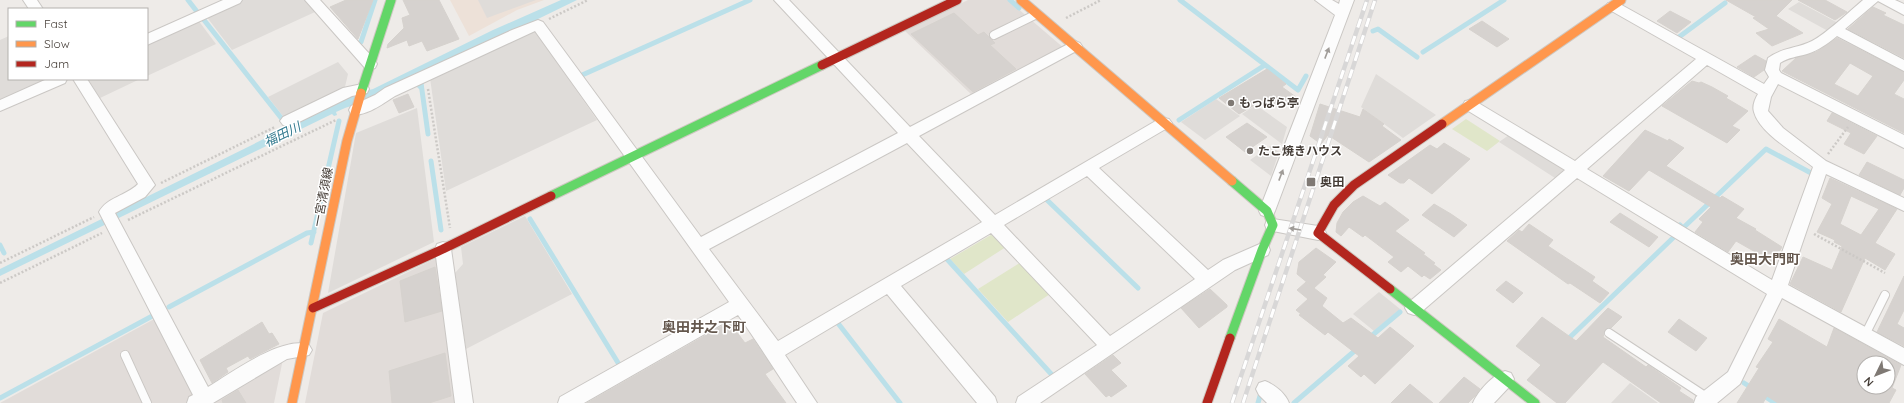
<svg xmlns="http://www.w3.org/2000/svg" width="1904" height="403" font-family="Quicksand,'Noto Sans JP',sans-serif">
  <rect width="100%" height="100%" fill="#eeebe8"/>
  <path fill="#ede1d8" d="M450,0H544L517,10L469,36Z"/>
  <path fill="#e1dcd9" d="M968,0H1008L1065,49L974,97L905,31Z
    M437,258L456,403H305L323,313Z
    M158,317L196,393L187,403H0Z
    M283,359L274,403H207Z"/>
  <path fill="#e0e6c9" d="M1466,119L1500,141L1487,151L1452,129Z
    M996,232L1009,245L964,274L950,259Z
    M1023,261L1053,292L1008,322L978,289Z"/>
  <path fill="#dfdcd9" d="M243,0H304L315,12L232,50L206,16Z
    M478,0H536L487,18Z
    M1799,2L1838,23L1828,31L1788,9Z
    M198,20L216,44L147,76V43Z
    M535,31L597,120L446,191L430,78Z
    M9,36V79H51L0,102V40Z
    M338,62L348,74L344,91L286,120L268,97Z
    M1376,74L1436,115L1403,138L1361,107Z
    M88,79H140L100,98Z
    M1216,99L1240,116L1205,140L1181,122Z
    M1256,105L1287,127L1282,144L1242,114Z
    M417,108L434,242L328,293L356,133Z
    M1509,135L1565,170L1555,178L1499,142Z
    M1270,146L1279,152L1271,176L1250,160Z
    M525,216L572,294L466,349L455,273L463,264L461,247Z
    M1379,292L1400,309L1374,331L1353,314Z
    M1630,383L1658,403H1611Z"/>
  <path fill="#bbe0e9" d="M561,0H577L538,19L539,22L536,23L534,21L532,22L534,24L498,38L490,40L422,73L424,91L419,89L415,85L345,108L336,112L337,115L334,116L332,114L0,276V269L339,102L343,97L373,89L493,30Z"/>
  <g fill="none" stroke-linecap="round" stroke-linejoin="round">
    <path stroke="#bbe0e9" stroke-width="5" d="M188,0L198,13
      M1010,0L1019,8
      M1180,0L1298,90L1306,76
      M204,20L282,119
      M1373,31L1378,29L1417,57
      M1679,37L1725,3
      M361,42L375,0
      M1423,52L1504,0
      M580,76L750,0
      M421,83L428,134
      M1179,120L1265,65
      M431,161L441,230
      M1046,199L1138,288
      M530,219L620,366
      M1680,225L1683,228L1766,149L1811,173
      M311,243L339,121
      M0,245L4,253
      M946,258L1053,376
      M169,307L307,233L314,232
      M837,322L900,403
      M1369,338L1400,312
      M1566,341L1675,236
      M1744,383L1752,388
      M1761,394L1775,403
      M0,398L156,314
      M1258,403L1260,396
      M1294,403L1358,348"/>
  </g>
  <path fill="#d6d2cf" stroke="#d6d2ce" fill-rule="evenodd" d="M346,0H373L358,39L330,7Z
    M403,0H439L459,39L427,51L422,41L409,46L407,40L387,48L388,44L404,28L402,18L410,15Z
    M1726,0H1792L1776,16L1803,33L1772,46L1756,33L1769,29L1753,18L1756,17Z
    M1798,0H1825L1847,12L1835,20Z
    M1873,7L1886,13L1883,15L1904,25V58L1848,29Z
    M1670,11L1691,22L1677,33L1657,21Z
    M954,13L978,35L984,32L995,43L990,45L1016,69L973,92L911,34Z
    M1482,21L1509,39L1497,47L1469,29Z
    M1837,38L1904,72V80L1894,94L1904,99V133L1782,71L1796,58L1816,52ZM1850,63L1873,76L1858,96L1834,84Z
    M1755,55L1766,61L1764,70L1754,77L1737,67Z
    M1267,69L1286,84L1282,87L1296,97L1279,107L1267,98L1239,114L1219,98Z
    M1692,81L1699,83L1701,82L1712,87L1728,96L1726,98L1748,111L1732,126L1740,130L1727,143L1662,106Z
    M408,94L414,107L399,113L393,100Z
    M1320,104L1360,117L1363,109L1384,124L1382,126L1401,140L1369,162L1328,135L1321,144L1310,136Z
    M1832,113L1877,136L1864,154L1844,144L1851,133L1827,121Z
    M1247,123L1267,137L1245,152L1226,137Z
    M1645,130L1668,141L1669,139L1684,148L1666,166L1720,198L1722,196L1744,209L1736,218L1756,229L1755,230L1782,247L1773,262L1736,241L1728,252L1695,232L1703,222L1699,219L1711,207L1649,170L1629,191L1603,176Z
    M1444,143L1470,159L1432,194L1409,178L1404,183H1400L1388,175L1430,145L1437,149Z
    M1867,162L1904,180V188L1900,195L1859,175Z
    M1830,178L1897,209L1875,243L1895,254L1885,270L1865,258L1841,312L1790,284L1803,257L1832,270L1842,246L1834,242L1835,240L1817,232L1832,204L1822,198ZM1851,196L1879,209L1861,235L1840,224Z
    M1363,196L1380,206L1385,202L1409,220L1395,231L1425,253L1423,254L1435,263L1433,264L1441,270L1430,279L1424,275L1422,277L1408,266L1401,272L1388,262L1394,257L1365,235L1363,237L1349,227L1341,236L1336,232L1337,223L1343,212L1353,202Z
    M1434,204L1451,214L1467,225L1454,237L1422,215Z
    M1620,213L1658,237L1649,247L1610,222Z
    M1529,224L1553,240L1548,246L1595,277L1592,281L1609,293L1600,303L1570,283L1568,284L1507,241L1519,230L1522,232Z
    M1316,248L1336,262L1323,275L1326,277L1314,288L1297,274L1299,262Z
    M435,267L442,311L405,322L400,281Z
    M1904,276V310L1897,324L1904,328V346L1877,332Z
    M1506,281L1523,293L1513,303L1496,290Z
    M1306,282L1327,298L1322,306L1343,323L1351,318L1378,338L1390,327L1414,346L1375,384L1364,374L1361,377L1348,366L1359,356L1328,332L1325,335L1299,315L1301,314L1296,310L1308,299L1297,290Z
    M1210,289L1227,305V307L1199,328L1181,308Z
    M1608,308L1622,317L1611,328L1605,330L1603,337L1646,367L1648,365L1681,388L1679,391L1693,400V403H1661L1603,362L1565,403H1557L1527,380L1541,365L1516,346L1542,317L1576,341Z
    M1679,319L1707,338L1696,351L1668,332Z
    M1779,319L1827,347L1834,328L1901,365L1892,388L1896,390L1889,403H1778L1767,396L1763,403H1737L1759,368L1756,367L1773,342L1768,339ZM1864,363H1888V387H1864Z
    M262,322L269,334L272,333L279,344L250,359L248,356L226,368L228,372L212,383L200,360Z
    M729,322L745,343L753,339L773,369L765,374L786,403H587Z
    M445,353L451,396L429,403H392L389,371Z
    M1113,355L1121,363L1111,370L1127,386L1111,397L1109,395L1106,397L1085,374Z
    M1464,377L1480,389L1475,396L1468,403H1439Z
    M1410,384L1433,403H1391Z
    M238,390L246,403H223L222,400Z"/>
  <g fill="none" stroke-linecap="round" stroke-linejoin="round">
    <defs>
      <path id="lane" d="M994,35L1037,14
        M1609,333L1708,398
        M1865,335L1885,295
        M125,355L147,403"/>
      <path id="street" d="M23,0H37L43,9H29Z
        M223,0H242L240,3L147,45V34Z
        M305,0H320L375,60L377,64L375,68L370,69L365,68Z
        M774,0H789L910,127L1070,43L1075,41L1080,43L1082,46L1080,49L919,136L995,215L1159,119L1164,118L1169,119L1172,123L1169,127L1099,168L1208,270L1223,260L1262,243L1268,245L1270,250L1268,255L1235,270L1040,403H1016L1018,397L1097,345L991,233L901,286L995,397L997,403H977L887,294L785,355L817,403H797C777,374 759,344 738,315L584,403H558L560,397L729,302L535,31L395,96C384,103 364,118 351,114L349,110L351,106L375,95L385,88L512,30L538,20L543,22L701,237L898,133ZM907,143L982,222L778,341L709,249ZM1087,176L1195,279L1110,336L1004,225Z
        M1315,0H1332L1339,4L1340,0H1354L1275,211L1273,215L1267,217L1261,215L1259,211L1335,15Z
        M1863,0H1895L1904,4V15L1878,1L1845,29L1904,60V71L1837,36C1827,44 1819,50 1807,54C1797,57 1789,57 1780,63L1779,70L1781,73L1904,135V148L1778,84L1771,97L1768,111L1783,128L1826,161L1904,198V211L1826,174L1788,285L1904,348V365L1782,298L1740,384L1717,403H1694L1696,397L1728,372L1767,294L1577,178L1420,313L1414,315L1408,313L1405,308L1408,303L1565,170L1465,109L1463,105L1465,101L1470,100L1475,101L1575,161L1696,59L1608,9L1606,6L1608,3H1618L1764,84L1769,77L1765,70L1768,58C1783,47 1796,49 1812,41C1826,34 1850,11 1863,0ZM1707,65L1758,94C1755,99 1752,106 1754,112C1760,134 1796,153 1813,167L1772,280L1587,169Z
        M47,79H67L65,83L0,111V100Z
        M73,79H87L155,185L145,197L115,213L208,387C231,373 283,335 309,345L312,350L309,355L287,359L213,403H187L189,397L193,395L99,212C107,197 126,196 138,184Z
        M362,84L367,85L369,89L367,93L352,96L293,125L288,126L283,125L280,121L283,117L343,88Z
        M1273,219L1318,226L1324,228L1326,233L1324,238L1318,240L1273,231L1267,230L1265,225L1267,220Z
        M443,242L449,244L451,249L473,403H455L435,249L437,244Z
        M1505,371L1511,373L1514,379L1511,385L1494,403H1473C1478,391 1493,375 1505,371Z
        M1265,381C1275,385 1285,393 1289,403H1267L1259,395L1256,389L1259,383Z"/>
      <path id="fast" d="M361,93L391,0
        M551,196L822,65
        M1390,289L1535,403
        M1230,338L1262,250L1273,225L1267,211L1232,181"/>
      <path id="slow" d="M1021,0L1232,181
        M1442,124L1621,0
        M292,403L347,141L361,93"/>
      <path id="jam" d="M822,65L957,0
        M1390,289L1318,233L1334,205L1354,185L1442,124
        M313,308L443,249L551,196
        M1207,403L1230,338"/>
    </defs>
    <use href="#lane" stroke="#cac7c4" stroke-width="10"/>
    <use href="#street" stroke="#cac7c4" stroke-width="2"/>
    <use href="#fast" stroke="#cec8c1" stroke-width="11"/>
    <use href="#slow" stroke="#cec8c1" stroke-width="11"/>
    <use href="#jam" stroke="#cec8c1" stroke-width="11"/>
    <path stroke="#ccc9c6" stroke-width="2.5" stroke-dasharray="2 2" stroke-linecap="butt" d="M1066,18L1101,0
      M549,19L588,0
      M428,89L450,228
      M1828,154L1848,127
      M161,183L275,127
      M128,220L336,120
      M1814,234L1885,273
      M0,263L94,217
      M0,283L102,233"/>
    <use href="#lane" stroke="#fcfcfc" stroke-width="8"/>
    <use href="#street" fill="#fcfcfc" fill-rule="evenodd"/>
    <use href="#fast" stroke="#63d668" stroke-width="9"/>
    <use href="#slow" stroke="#ff974d" stroke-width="9"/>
    <use href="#jam" stroke="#b3261e" stroke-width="9"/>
    <defs>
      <path id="rail" d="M1232,403L1367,0
        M1243,403L1375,0"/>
    </defs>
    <use href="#rail" stroke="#d8d7d7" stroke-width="4.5"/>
    <use href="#rail" stroke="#fff" stroke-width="3" stroke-dasharray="9" stroke-linecap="butt"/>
  </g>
  <defs><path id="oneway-solid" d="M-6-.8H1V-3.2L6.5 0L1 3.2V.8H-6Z"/></defs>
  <g fill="#a09c98">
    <use href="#oneway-solid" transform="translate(1327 53) rotate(-69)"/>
    <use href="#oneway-solid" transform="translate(1281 175) rotate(-69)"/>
    <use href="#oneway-solid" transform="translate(1295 229) rotate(-171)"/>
  </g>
  <g fill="#7f7974" stroke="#fff" stroke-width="1.5">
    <circle cx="1231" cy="103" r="4"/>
    <circle cx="1250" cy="151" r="4"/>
    <rect x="1306" y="177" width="10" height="10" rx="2"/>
  </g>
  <g text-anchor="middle" stroke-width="3" stroke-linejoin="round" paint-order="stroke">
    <g font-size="12" font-weight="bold" fill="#433b35" stroke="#fff" text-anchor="start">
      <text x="1239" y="107">もっぱら亭</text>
      <text x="1258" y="155">たこ焼きハウス</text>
      <text x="1320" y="186">奥田</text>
    </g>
    <g font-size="12" fill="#433b35" stroke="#fff">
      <text transform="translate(323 197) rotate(-79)" y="4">一宮清須線</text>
    </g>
    <g font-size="13" font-style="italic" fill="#327a8f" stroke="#fff">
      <text transform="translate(282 134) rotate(-26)" y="5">福田川</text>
    </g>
    <g font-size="14" font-weight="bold" fill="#64574d" stroke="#fff">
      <text x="1765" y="264">奥田大門町</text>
      <text x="704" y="332">奥田井之下町</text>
    </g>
  </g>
  <rect x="8" y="8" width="140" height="72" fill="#ffffff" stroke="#b4b1ae"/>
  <rect x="16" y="21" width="20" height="6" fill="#63d668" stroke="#b4b1ae"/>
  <text x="44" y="28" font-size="12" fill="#433b35">Fast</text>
  <rect x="16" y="41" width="20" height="6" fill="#ff974d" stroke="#b4b1ae"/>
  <text x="44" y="48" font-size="12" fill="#433b35">Slow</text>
  <rect x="16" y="61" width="20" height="6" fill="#b3261e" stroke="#b4b1ae"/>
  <text x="44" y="68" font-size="12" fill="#433b35">Jam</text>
  <g transform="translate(1876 375) rotate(227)"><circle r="19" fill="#ffffff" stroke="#b4b1ae"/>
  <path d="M0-3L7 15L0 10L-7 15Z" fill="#7f7974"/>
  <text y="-6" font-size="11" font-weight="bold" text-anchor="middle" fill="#433b35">N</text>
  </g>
</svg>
